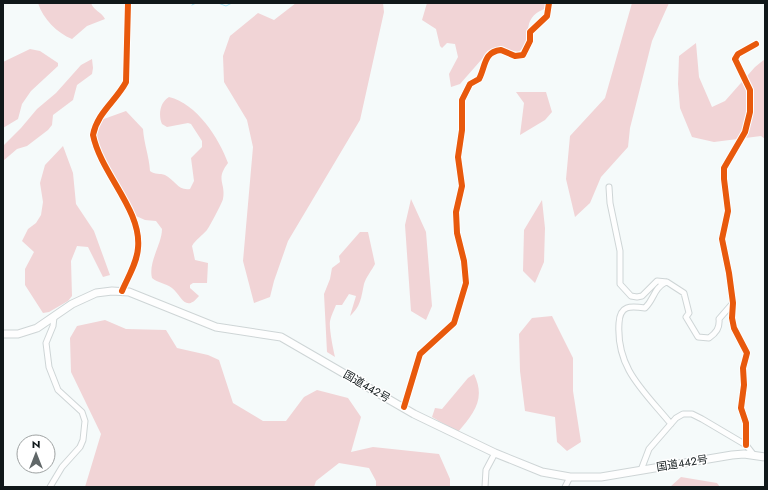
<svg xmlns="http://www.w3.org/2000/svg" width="768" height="490" font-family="Jost,'Noto Sans JP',sans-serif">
  <rect width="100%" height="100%" fill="#f5fafa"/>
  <path fill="#f1d4d6" d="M38,3H91C94,11 102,12 105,19L87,26L72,39C57,33 43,19 38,3Z
    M296,3H383L384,12L360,120L288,241L274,281L270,297L254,303L243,261L253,147L247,120L224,82L223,56L230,36L258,13L274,20Z
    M427,3H553L552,6C544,9 534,12 530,21C525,33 532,44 518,52L505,49L489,51L460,84L451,87L449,74L458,57L455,44L447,43L442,48L440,46L436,29L422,20Z
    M632,3H669L652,41L630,128L628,147L601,177L590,203L575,217L566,179L570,136L605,98Z
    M696,43L699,77L712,107L725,101L755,67L765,59V139L761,136L714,142L692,137L680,108L678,84L679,56Z
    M30,49L40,51L58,63V66L31,91L22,104L18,119L3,128V62Z
    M92,59L93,68L92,74L77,85L73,100L53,115L52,125L48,130L27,146L17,149L3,161V146L21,128L37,109L56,93L81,65Z
    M516,92H546L552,112L545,120L520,135L524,103Z
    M169,97C197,104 219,138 228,163C215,180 226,182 223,199C222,203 210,226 207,230C202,236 196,239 192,246L195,260L208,263L207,283H193L190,285V288L199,296C185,313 182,296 172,288C165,283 158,283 152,278C148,262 162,244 162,229L156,221L145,220L136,216L96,142V130L101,120L126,111L143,129C144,144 149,156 150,171C155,175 160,173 165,175C175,180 178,191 190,189L194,181L191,158L202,147V141L191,124L188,123L167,127L162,124C158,115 160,102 169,97Z
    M63,146L73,173L76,204L94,231L110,275L103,277L88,247L77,246L71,261L72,296L68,301L49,312L43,313L25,285V269L34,252L22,241L28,229L36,223L41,215L43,202L40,183L45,165Z
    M411,199L426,232L432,306L426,320L411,311L405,225Z
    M542,200L545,228L544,262L535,283L523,271L524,230Z
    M360,232H368L375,264C372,270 366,277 364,284C361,298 361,306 350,316L356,296L349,294L342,305H336C334,310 331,316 330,321C329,329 333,348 335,357L327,352L324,294L330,279L332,268L340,262L339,256Z
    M552,316L573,358V391L581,442L567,451L557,442L555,417L525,411L520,371L519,334L532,318Z
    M105,320L126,329L166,330L177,348L208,355L219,360L233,403L263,421H286L304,397L317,390L348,398L361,417L351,452L373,447L439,454L450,479V487H376V481L369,468L339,463L316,481L314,487H85L101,434L71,372L70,338L77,326Z
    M474,374C486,399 474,413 458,432L432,417L435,408L442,409L468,378Z
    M681,477L717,483L720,487H670Z"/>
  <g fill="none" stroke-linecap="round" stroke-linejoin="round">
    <path stroke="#a7e6f8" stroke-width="1" d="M218,3L226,6L232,3
      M192,5L196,3"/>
    <defs>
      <path id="minor" d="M609,187L610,203L620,251V284L631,296L637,297L642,296L657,281L667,282L684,293L689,313L686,317L698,337L709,338C716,333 720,328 719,319L732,304
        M666,282C653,289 655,298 645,308C630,306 620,305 619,323C616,369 644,391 671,424
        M122,291C128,277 137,263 138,248C142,210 101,174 93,135C97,113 116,101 126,82L128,3
        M404,407L420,354L454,323L466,283L464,261L457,233L456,212L462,186L458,157L462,130V100L470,84L479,79C486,66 483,52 501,50L515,56L523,55L530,41V32L547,16L549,3
        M746,445V423L741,408L744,385L743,368L747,353L734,328L732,318L733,303L729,273L722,239L728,211L724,179V168L745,132L750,112V90L735,59L738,54L756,44
        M641,470L649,449L676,418L683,414H692L702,419L746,445L753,454
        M50,487L62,467L80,447L83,440L85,421L82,412L58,390L49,367L46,343L53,326L54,317
        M485,487L486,470L495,453
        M565,487L570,477"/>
      <path id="highway" d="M3,334H18L37,328L72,304L96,293L112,291L129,292L216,327L281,337L414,414L495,453L542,472L570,477H601L732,455L744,454L765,457"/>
    </defs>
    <use href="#minor" stroke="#ced5d6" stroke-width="7"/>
    <use href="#highway" stroke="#ced5d6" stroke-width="9"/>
    <use href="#minor" stroke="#fefefe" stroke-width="5"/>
    <use href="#highway" stroke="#fefefe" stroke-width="7"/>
    <defs>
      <path id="cycleway" d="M122,291C128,277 137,263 138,248C142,210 101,174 93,135C97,113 116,101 126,82L128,3
        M404,407L420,354L454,323L466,283L464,261L457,233L456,212L462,186L458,157L462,130V100L470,84L479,79C486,66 483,52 501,50L515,56L523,55L530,41V32L547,16L549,3
        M746,445V423L741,408L744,385L743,368L747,353L734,328L732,318L733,303L729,273L722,239L728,211L724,179V168L745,132L750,112V90L735,59L738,54L756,44"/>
    </defs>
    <use href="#cycleway" stroke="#fff" stroke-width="8"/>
    <use href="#cycleway" stroke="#e8590c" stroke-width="6"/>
  </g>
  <g text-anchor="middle" stroke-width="3" stroke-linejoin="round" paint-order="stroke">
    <g font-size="11" fill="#10181a" stroke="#fff">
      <text transform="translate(367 386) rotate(30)" y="4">国道442号</text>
      <text transform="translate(682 463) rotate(-9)" y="4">国道442号</text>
    </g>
  </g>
  <rect width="768" height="490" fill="none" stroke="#10181a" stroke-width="8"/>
  <g transform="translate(36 454)"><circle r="19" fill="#ffffff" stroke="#9fa3a3"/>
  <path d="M0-3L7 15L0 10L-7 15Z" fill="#606768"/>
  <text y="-6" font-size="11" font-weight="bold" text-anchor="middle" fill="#10181a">N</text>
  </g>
</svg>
